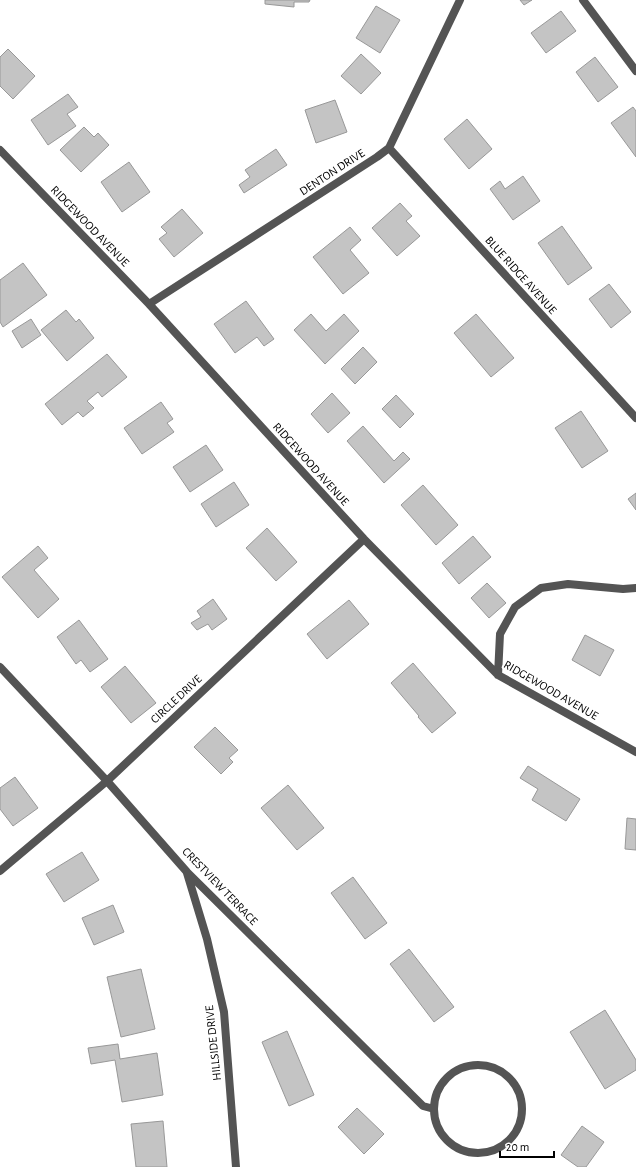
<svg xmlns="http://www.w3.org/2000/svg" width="636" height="1167" font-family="'Alegreya Sans',sans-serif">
  <rect width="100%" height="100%" fill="#fff"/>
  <path fill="#c4c4c4" stroke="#989898" d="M265,0H310L309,2H294V7L265,4Z
    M520,0H532L524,5Z
    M376,6L400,20L380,53L356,38Z
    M561,11L576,31L546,53L531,33Z
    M8,49L35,76L13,99L0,86V57Z
    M361,54L381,73L361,94L341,76Z
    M595,57L618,87L598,102L576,72Z
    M68,94L78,107L67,114L76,126L48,145L31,120Z
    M335,100L347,132L316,143L305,110Z
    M633,107L636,111V157L611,123Z
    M467,119L492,149L469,169L444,139Z
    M84,127L94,137L98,133L109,145L81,172L60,150Z
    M276,149L287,165L244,193L239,185L250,177L245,170Z
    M129,162L150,192L122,212L101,182Z
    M523,176L540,201L513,220L490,189L500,181L505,189Z
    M400,203L412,216L406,221L420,236L397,256L372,228Z
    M182,209L203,233L174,257L159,239L167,233L161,227Z
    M562,226L592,268L568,285L538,243Z
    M350,227L361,240L350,250L369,273L343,294L313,257Z
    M23,263L47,295L3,327L0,322V280Z
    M609,284L631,312L611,328L589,299Z
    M246,301L274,339L264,346L257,337L235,353L214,324Z
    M66,310L76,322L79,319L94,338L67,361L41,330Z
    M311,314L326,331L344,314L359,331L325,364L294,330Z
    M476,314L514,358L491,377L454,333Z
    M31,319L41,335L22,348L12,331Z
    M363,347L377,362L355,384L341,369Z
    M107,354L127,377L102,397L98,392L87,401L94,408L83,417L78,412L62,425L45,404Z
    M332,393L350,413L328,433L311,414Z
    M396,395L414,414L400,428L382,409Z
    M161,402L173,419L167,423L174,432L142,454L124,428Z
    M581,411L608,451L582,468L555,428Z
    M363,426L394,461L403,452L410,459L384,483L347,441Z
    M206,445L223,470L190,492L173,467Z
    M234,482L249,505L216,527L201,504Z
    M423,485L458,525L436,545L401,505Z
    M636,493V510L628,499Z
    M267,528L297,562L276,581L246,548Z
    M473,536L491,557L459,584L442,563Z
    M38,546L48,558L34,570L59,599L38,618L2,577Z
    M487,583L506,603L489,618L471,598Z
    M213,599L227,619L212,630L208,624L197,630L191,623L201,617L197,611Z
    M349,600L369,624L327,659L307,634Z
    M79,620L108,659L90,672L81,660L76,664L57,637Z
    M585,635L614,650L600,676L572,660Z
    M413,663L456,713L432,733L418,717L419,716L391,683Z
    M125,666L156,703L131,723L101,687Z
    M215,727L238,750L229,758L233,762L221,774L194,747Z
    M528,766L580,799L566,821L532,800L538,789L520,778Z
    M15,777L38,808L13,826L0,809V788Z
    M288,785L324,828L297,850L261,808Z
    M627,818L636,819V850L625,849Z
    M82,852L99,880L64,902L46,874Z
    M353,877L387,923L365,939L331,893Z
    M113,905L124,932L94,945L82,918Z
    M409,949L454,1007L434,1022L390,964Z
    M141,969L155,1029L121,1037L107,977Z
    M605,1010L636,1060V1070L605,1089L570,1032Z
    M287,1031L314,1095L289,1106L262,1042Z
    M118,1044L120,1059L157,1053L163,1095L122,1102L115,1060L91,1064L88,1048Z
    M357,1108L384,1134L364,1154L338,1127Z
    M163,1121L167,1167H136L131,1124Z
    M582,1126L604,1142L586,1167H578L561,1155Z"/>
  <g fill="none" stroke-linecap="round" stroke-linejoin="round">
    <path stroke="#545454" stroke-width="8" d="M583,0L636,71
      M389,148L636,418
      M0,150L149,304L364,539L498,675L636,752
      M149,304L377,157L389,148L460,0
      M0,667L107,781L187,872L423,1106L434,1109
      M498,675L500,634L515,607L541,588L568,584L623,589L636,588
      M0,871L107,781L364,539
      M187,873L207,939L224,1012L236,1167
      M434 1109a44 44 0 1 1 88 0a44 44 0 1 1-88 0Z"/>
  </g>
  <g text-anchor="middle" stroke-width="4" stroke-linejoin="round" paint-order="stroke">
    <g font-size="12" fill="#000" stroke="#fff">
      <text transform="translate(332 172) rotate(-33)" y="4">DENTON DRIVE</text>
      <text transform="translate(90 226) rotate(46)" y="4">RIDGEWOOD AVENUE</text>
      <text transform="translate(521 275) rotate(48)" y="4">BLUE RIDGE AVENUE</text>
      <text transform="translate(311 464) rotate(48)" y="4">RIDGEWOOD AVENUE</text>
      <text transform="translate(551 690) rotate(30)" y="4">RIDGEWOOD AVENUE</text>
      <text transform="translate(176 699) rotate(-43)" y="4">CIRCLE DRIVE</text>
      <text transform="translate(220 886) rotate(46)" y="4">CRESTVIEW TERRACE</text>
      <text transform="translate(213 1043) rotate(-96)" y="4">HILLSIDE DRIVE</text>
    </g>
  </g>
  <path d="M500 1151v6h54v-6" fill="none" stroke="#000000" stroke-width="2"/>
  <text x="506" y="1151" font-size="12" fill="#000000" stroke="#ffffff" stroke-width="3" paint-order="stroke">20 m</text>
</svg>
